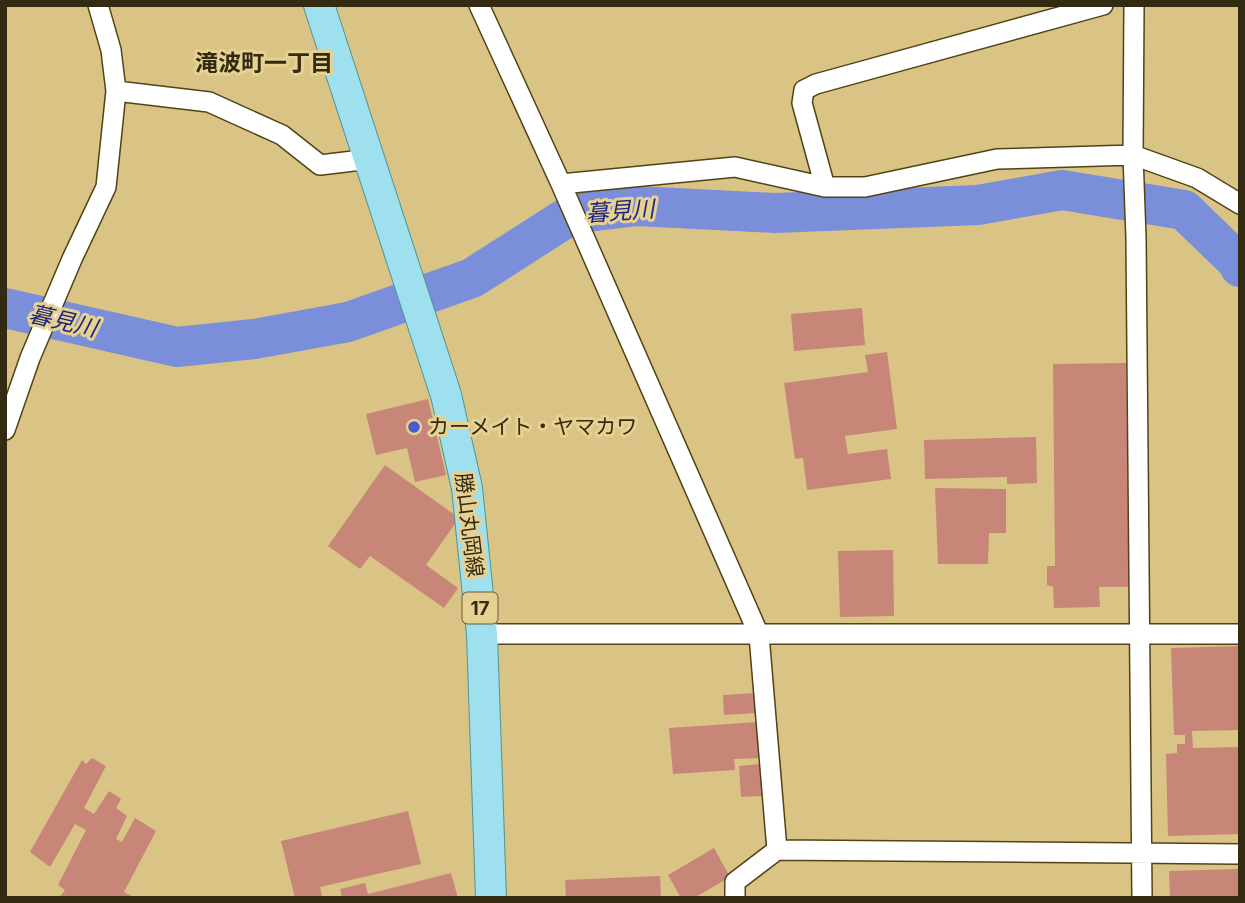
<svg xmlns="http://www.w3.org/2000/svg" width="1245" height="903" font-family="Inter,'Noto Sans JP',sans-serif">
  <rect width="100%" height="100%" fill="#d9c486"/>
  <g fill="none" stroke-linecap="round" stroke-linejoin="round">
    <path stroke="#7a8eda" stroke-width="40" d="M5,308L177,347L254,339L348,322L472,278L572,214L637,206L775,213L978,205L1062,190L1184,210L1238,262L1240,267"/>
  </g>
  <path fill="#c78678" d="M862,308L865,345L794,351L791,314Z
    M887,352L897,429L845,436L848,454L887,449L891,479L807,490L803,458L795,459L784,383L868,372L865,355Z
    M1126,363L1129,587H1099L1100,607L1054,608L1053,587L1047,585V566H1055L1053,364Z
    M428,399L446,475L415,482L407,448L376,455L366,414Z
    M1036,437L1037,483L1007,484V477L925,479L924,440Z
    M385,465L459,518L426,565L458,588L444,608L370,556L360,569L328,546Z
    M935,488L1006,489V533H989L988,564H938Z
    M893,550L894,616L840,617L838,551Z
    M1240,646V730L1192,731L1193,748L1240,747V834L1168,836L1166,754L1177,753V744H1185V735H1174L1171,648Z
    M754,693L756,713L724,715L723,695Z
    M758,722L760,758L734,759L735,770L673,774L669,728Z
    M92,758L106,766L84,808L94,814L109,791L121,799L116,808L127,816L116,839L122,842L135,818L156,831L124,892L135,898H59L65,890L58,885L86,830L75,824L50,867L30,852L82,760L86,764Z
    M760,764L762,796L741,797L739,766Z
    M408,811L421,864L320,887L322,897L295,898L281,841Z
    M714,848L730,877L694,898H681L668,875Z
    M1240,869V898H1170L1169,871Z
    M451,873L458,898H342L340,889L365,883L368,894Z
    M660,876L661,898H566L565,880Z"/>
  <g fill="none" stroke-linecap="round" stroke-linejoin="round">
    <defs>
      <path id="minor" d="M479,5L561,184L759,635L777,850L735,882V898
        M1134,5L1133,155L1136,238L1142,898
        M116,91L209,102L282,135L320,165L370,159
        M561,184L735,167L825,187H865L997,159L1133,155L1197,178L1240,204
        M825,187L802,103L804,90L816,84L1103,5
        M5,430L30,358L72,259L106,187L116,91L111,50L98,5
        M482,634H1240
        M777,850L1240,854"/>
      <path id="primary" d="M319,5L446,395L467,488L482,634L491,898"/>
    </defs>
    <use href="#minor" stroke="#524314" stroke-width="22"/>
    <use href="#primary" stroke="#4e9498" stroke-width="32"/>
    <use href="#minor" stroke="#fff" stroke-width="19"/>
    <use href="#primary" stroke="#9ee0ed" stroke-width="30"/>
  </g>
  <circle fill="#485bcf" stroke="#e6d192" stroke-width="2.5" cx="414" cy="427" r="7"/>
  <g text-anchor="middle" stroke-width="6" stroke-linejoin="round" paint-order="stroke">
    <rect fill="#e6d192" stroke="#695d38" stroke-width="2" x="462.5" y="592.5" width="35" height="31" rx="5"/>
    <g font-size="19" font-weight="bold" fill="#332b11">
      <text x="480" y="615">17</text>
    </g>
    <g font-size="21" fill="#332b11" stroke="#e6d192" text-anchor="start">
      <text x="428" y="434">カーメイト・ヤマカワ</text>
    </g>
    <g font-size="21" fill="#332b11" stroke="#e6d192">
      <text transform="translate(469 525) rotate(83)" y="7">勝山丸岡線</text>
    </g>
    <g font-size="23" font-weight="bold" fill="#332b11" stroke="#e6d192">
      <text x="264" y="71">滝波町一丁目</text>
    </g>
    <g font-size="23" font-style="italic" fill="#1e257c" stroke="#e6d192">
      <text transform="translate(620 211) rotate(-4)" y="8">暮見川</text>
      <text transform="translate(63 321) rotate(13)" y="8">暮見川</text>
    </g>
  </g>
  <rect width="1245" height="903" fill="none" stroke="#332b11" stroke-width="14"/>
</svg>
